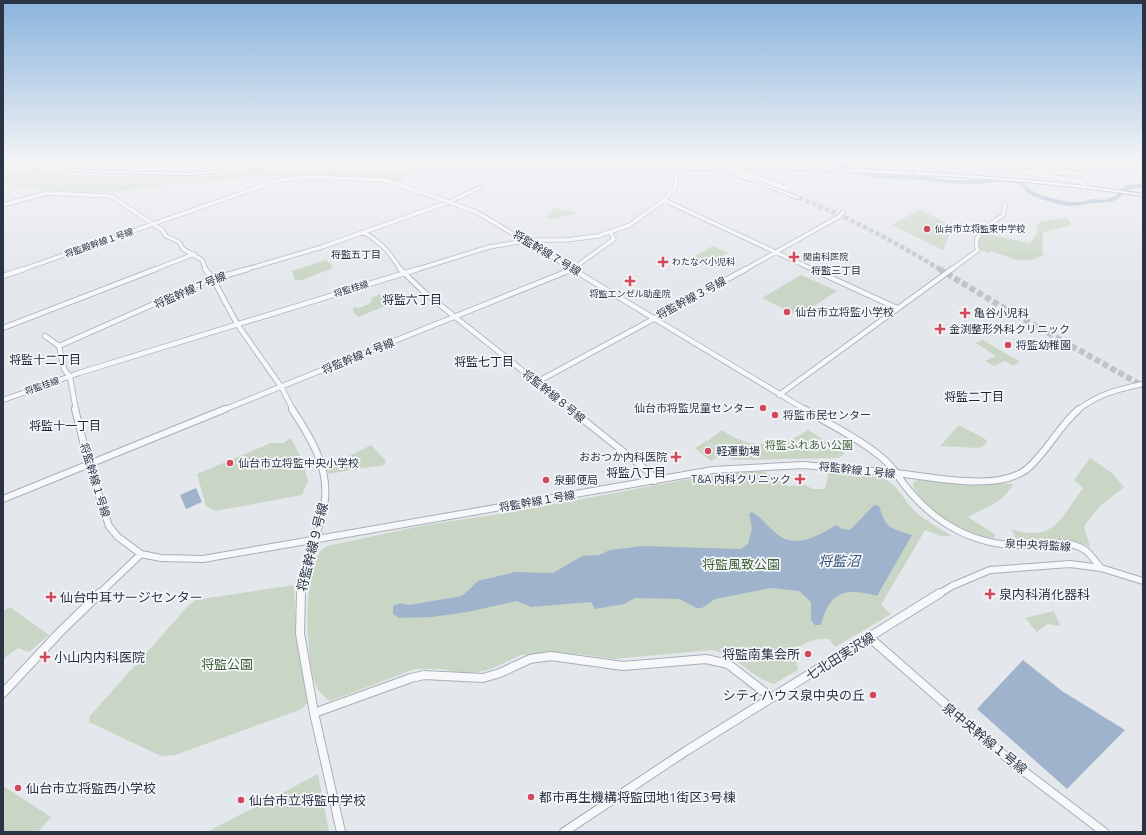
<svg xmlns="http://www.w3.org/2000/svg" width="1146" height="835" font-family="Ubuntu,'Noto Sans JP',sans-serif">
  <rect width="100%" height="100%" fill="#e4e7ec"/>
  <path fill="#c9d6c5" d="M307,165L358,170L361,174L405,173L403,179L397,181L386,178L348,176H262L137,188L117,192L50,190L3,184V172L17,170L50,171L83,176L208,175L262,168Z
    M554,208L578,213L553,219L546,217Z
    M920,209L952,227L943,250L892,225Z
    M1064,218L1068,219L1072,225L1043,232L1042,252L1044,255C1022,266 1012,258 991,251L988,253L981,250L977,239L983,233L1030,243C1035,238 1038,233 1037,226L1041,221Z
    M713,246L728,253L704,265L689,260V259Z
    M326,260L333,266L330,269L302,280H295L292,271Z
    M801,275L837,291L799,316L762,298Z
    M380,294L389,300L386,302L388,305L358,317L353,311V307L359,308L371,303L372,298Z
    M983,340L1019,361V362L1014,366L1005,361L994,366L985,361L996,356L976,343Z
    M959,425L985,439L987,442L982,447L978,448L940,446Z
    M722,430C748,449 782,449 808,430L845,453L839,458L733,460L707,441Z
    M291,438L303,462L308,481L302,495L215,511L206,506L197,474L271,443H283Z
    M706,441L723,454L711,461L695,448Z
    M371,445L386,461L384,465L328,474L327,468L331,465Z
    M1090,458L1113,474L1124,487L1099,507L1084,526L1090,547C1067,535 1042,540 1017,541L1011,529C1054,543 1060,519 1083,488L1074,480Z
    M763,471L788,486L805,485L813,489H825L829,472L882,478C898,484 903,500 915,511C926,521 939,529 952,536H941L925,530L881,605L891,614L835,647L829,639C817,638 810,641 799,647L796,646L794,649L798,670L774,684C749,677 740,656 712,650L613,659L579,654L521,655L491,669L478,672L464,673L441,669H415L330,701C326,698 322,695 319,691C304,668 303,574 320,552C321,550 324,548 327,546L426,525L518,511L684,480L724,474Z
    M918,480L1013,484C1003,504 985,507 968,517L996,535L994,538C967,536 940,519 922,499C918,494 913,490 913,483Z
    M294,585L295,612L307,703L302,709L175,755L161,756L89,722V717L189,605L196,600Z
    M10,607L49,635L29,652L18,648L3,659V611Z
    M1054,611L1060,626L1047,624L1037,632L1025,618Z
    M318,774L329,832H207Z
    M3,786L51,817L38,832H3Z"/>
  <path fill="#9fb4cc" d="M196,488L202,502L186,509L180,495Z
    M874,505L879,506C886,529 890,528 912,535L877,596C846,588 830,590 821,625H815L811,620V602L799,591L771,588L715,599L702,608H696L680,599L635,598L624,604L595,609L591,602L531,607L517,601L467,612L432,617L399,618L393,614V606L400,603L409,605L462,596L478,581L515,572L553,573L582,556L599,555L610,550L643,546L741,549L748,544L752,528L749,514L752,512C762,518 769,528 778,535C796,549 820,535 836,525L842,529L850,530Z
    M1023,660L1062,691L1125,730L1067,789L977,709Z"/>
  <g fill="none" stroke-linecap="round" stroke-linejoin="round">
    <path fill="#9fb4cc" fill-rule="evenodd" d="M678,162H713L710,164H681Z
      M776,162H793C789,165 780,165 776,162Z
      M833,162H840L859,171L872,174L923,176L947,180H976L994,177L1019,180L1034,192L1043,196L1069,202H1081L1093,199L1104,200L1116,196L1126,185L1143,184V188L1128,189C1115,204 1112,202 1094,203C1086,203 1078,206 1070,206C1059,205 1038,199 1029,194C1025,190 1021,184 1015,183C999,180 991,183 976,184C957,185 940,181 921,180C892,178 858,182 833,162Z"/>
    <path stroke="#bfc3cb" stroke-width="4.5" stroke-dasharray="4.5 2.5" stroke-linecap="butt" d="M799,198C849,217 895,242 941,270"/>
    <path stroke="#bfc3cb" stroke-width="6" stroke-dasharray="6 3" stroke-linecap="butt" d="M939,269L1009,311L1143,386"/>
    <defs>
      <path id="tertiary-far3" d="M713,162L724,166
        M866,162L913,168L917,169L920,174
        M1048,162L1049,167L1084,174L1016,171L1079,181L1086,186
        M700,166L706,165L707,162
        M473,169H489L496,162L589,165
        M472,172L475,162
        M664,200L814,270
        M3,205L47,193L108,196L114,198L162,230L166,236L179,242L183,249L202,260L206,270
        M363,232C381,242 390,253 401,270
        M21,270L279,180L310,177L385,180L449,202L479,188
        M153,270L194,254
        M244,270L322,247L449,202L478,213L574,270
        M415,270L489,247L530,240H566L598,236L630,225L664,200L675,188L676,179L673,162
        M571,270L614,239L611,233
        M744,270L840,216L843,212
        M951,270L978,250C970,234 992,224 1003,215L1005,205"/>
      <path id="tertiary-far2" d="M205,269L213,279L237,324L282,388L293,410
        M400,269L425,293L572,410
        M572,269L806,410
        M812,269L897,308
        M3,276L24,269
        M3,328L156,269
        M45,336L59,346
        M537,382L746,269
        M779,395L952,269
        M3,400L79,373L418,269
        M76,410L70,377L64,369L59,346L206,281L248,269
        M223,410L573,269
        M1078,410C1098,394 1119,389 1143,384"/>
      <path id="tertiary-far1" d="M75,409L89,465L109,526L118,537L141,554L161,558L203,559L713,470L803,465L896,473
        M292,409C311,438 331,470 324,506C318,536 304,564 301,594
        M570,409L650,473L655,481
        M804,409C830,425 881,449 896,473
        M896,473C932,477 998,492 1027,469C1047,452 1059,426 1079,409
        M896,473C923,514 962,542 1012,545C1034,546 1065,537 1085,550C1091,554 1096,563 1101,568
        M3,499L225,409
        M99,594L141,554
        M939,594L952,586L990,570L1070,564L1101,568L1143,581"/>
      <path id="tertiary" d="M301,593L300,634L314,713L341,832
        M870,638L1013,763L1104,832
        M3,693L59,633L100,593
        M314,713L411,678L424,675L483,678L500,673L530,659L551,656L623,666L706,659L728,664L772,698
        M564,832L686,751L940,593"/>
      <path id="primary" d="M735,172H737L801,198L797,199L735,174Z"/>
      <path id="trunk" d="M556,162H578L674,168H714L716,169L729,171L751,180L749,181L727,173L709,170H674L558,163Z
        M747,166C789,166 832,168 874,170C964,174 1054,180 1143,194V196C1054,183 965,176 875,173C826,171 776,168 727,169L725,168L727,167Z"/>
      <path id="motorway" d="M55,162H65L76,165L74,166Z
        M214,162H220L205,168L182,170L180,169L182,168L204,166Z
        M237,162H245L222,168L220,167Z
        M288,162H302L300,163L193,175L108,173L40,169L3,170V168L40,167L108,171L193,173Z"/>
    </defs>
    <use href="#tertiary-far3" stroke="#a9aeb7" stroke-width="5"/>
    <use href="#tertiary-far2" stroke="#a9aeb7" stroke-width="6"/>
    <use href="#tertiary-far1" stroke="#a9aeb7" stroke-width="8"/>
    <use href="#tertiary" stroke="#a9aeb7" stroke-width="10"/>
    <use href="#primary" stroke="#a3abb8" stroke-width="2"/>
    <use href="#trunk" stroke="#8b94a3" stroke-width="2"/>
    <use href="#motorway" stroke="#8b94a3" stroke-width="2"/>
    <use href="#tertiary-far3" stroke="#f7f8fa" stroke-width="3.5"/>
    <use href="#tertiary-far2" stroke="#f7f8fa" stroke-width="4.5"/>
    <use href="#tertiary-far1" stroke="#f7f8fa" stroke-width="6"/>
    <use href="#tertiary" stroke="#f7f8fa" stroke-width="8"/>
    <use href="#primary" fill="#fff" fill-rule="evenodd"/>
    <use href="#trunk" fill="#fff" fill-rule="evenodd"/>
    <use href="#motorway" fill="#fff" fill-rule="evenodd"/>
    <defs>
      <path id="primary-bridge" d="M613,162L669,166L726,167L785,188"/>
    </defs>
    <use href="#primary-bridge" stroke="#a3abb8" stroke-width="6" stroke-linecap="butt"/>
    <use href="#primary-bridge" stroke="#fff" stroke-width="4.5"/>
  </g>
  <linearGradient id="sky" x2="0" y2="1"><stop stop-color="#8bb4dd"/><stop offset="0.58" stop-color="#f3f4f6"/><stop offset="1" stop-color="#f3f4f6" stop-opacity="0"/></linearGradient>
  <rect width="1146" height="279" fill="url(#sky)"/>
  <g fill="#d1495b" stroke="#f4f6f9" stroke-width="1.5">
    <circle cx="927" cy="229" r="4"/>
    <path d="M792 251h4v4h4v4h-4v4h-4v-4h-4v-4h4z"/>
    <path d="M661 256h4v4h4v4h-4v4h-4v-4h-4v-4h4z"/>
    <path d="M628 275h4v4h4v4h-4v4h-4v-4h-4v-4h4z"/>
    <circle cx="787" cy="312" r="4"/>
    <path d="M963 307h4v4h4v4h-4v4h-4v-4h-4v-4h4z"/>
    <path d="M938 323h4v4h4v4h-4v4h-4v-4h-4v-4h4z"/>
    <circle cx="1008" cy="345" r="4"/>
    <circle cx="763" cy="408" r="4"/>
    <circle cx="775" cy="415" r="4"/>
    <circle cx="708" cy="451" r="4"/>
    <path d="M674 451h4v4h4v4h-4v4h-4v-4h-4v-4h4z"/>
    <circle cx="230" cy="463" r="4"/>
    <path d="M798 473h4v4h4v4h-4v4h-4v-4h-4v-4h4z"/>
    <circle cx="546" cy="480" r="4"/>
    <path d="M988 588h4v4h4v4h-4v4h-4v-4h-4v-4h4z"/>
    <path d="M49 591h4v4h4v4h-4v4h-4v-4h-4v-4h4z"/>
    <circle cx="808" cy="654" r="4"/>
    <path d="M43 651h4v4h4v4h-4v4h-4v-4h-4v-4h4z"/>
    <circle cx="873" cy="695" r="4"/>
    <circle cx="18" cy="788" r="4"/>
    <circle cx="531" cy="797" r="4"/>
    <circle cx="241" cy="800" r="4"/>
  </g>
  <g text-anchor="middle" stroke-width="3.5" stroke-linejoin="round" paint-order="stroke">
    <g font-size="9" fill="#2b3445" stroke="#f4f6f9" text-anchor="start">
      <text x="935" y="232">仙台市立将監東中学校</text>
      <text x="803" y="260">関歯科医院</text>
      <text x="672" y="265">わたなべ小児科</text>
      <text x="630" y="297" text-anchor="middle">将監エンゼル助産院</text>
    </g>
    <g font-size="9" fill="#2b3445" stroke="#f4f6f9">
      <text transform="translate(99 243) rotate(-19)" y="3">将監殿幹線１号線</text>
      <text transform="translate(351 289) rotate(-17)" y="3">将監桂線</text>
      <text transform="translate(42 386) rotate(-19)" y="3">将監桂線</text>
    </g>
    <g font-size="10" fill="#1d2536" stroke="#f4f6f9">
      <text x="356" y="258">将監五丁目</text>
      <text x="836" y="274">将監三丁目</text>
    </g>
    <g font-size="11" fill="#2b3445" stroke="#f4f6f9">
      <text transform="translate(547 253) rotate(31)" y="4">将監幹線７号線</text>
      <text transform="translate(190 290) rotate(-23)" y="4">将監幹線７号線</text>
      <text transform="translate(691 298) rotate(-28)" y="4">将監幹線３号線</text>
      <text transform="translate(358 356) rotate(-22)" y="4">将監幹線４号線</text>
      <text transform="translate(554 396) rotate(39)" y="4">将監幹線８号線</text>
      <text transform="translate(857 470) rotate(6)" y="4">将監幹線１号線</text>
      <text transform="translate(95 480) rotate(73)" y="4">将監幹線１号線</text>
      <text transform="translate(537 501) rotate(-10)" y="4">将監幹線１号線</text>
      <text transform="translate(1038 545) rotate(3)" y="4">泉中央将監線</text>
    </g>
    <g font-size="11" fill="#2b3445" stroke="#f4f6f9" text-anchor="start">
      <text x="795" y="316">仙台市立将監小学校</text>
      <text x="974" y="317">亀谷小児科</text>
      <text x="949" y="333">金渕整形外科クリニック</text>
      <text x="1016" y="349">将監幼稚園</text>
      <text x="755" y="412" text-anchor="end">仙台市将監児童センター</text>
      <text x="783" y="419">将監市民センター</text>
      <text x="716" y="455">軽運動場</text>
      <text x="667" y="461" text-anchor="end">おおつか内科医院</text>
      <text x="238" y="467">仙台市立将監中央小学校</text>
      <text x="791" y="483" text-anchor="end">T&amp;A 内科クリニック</text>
      <text x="554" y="484">泉郵便局</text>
    </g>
    <g font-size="11" fill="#3f6138" stroke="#f4f6f9">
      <text x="809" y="449">将監ふれあい公園</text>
    </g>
    <g font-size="12" fill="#1d2536" stroke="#f4f6f9">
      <text x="412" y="304">将監六丁目</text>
      <text x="45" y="364">将監十二丁目</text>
      <text x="484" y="366">将監七丁目</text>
      <text x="974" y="401">将監二丁目</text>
      <text x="65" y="430">将監十一丁目</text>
      <text x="636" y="477">将監八丁目</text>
    </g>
    <g font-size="13" fill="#2b3445" stroke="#f4f6f9">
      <text transform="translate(312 547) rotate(-76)" y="5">将監幹線９号線</text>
      <text transform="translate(840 656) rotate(-32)" y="5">七北田実沢線</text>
      <text transform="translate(985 738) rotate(39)" y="5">泉中央幹線１号線</text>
    </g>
    <g font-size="13" fill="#3f6138" stroke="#f4f6f9">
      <text x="741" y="569">将監風致公園</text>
      <text x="227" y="669">将監公園</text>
    </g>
    <g font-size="13" fill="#2b3445" stroke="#f4f6f9" text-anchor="start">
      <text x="999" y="599">泉内科消化器科</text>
      <text x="60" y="602">仙台中耳サージセンター</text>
      <text x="800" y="659" text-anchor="end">将監南集会所</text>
      <text x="54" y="662">小山内内科医院</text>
      <text x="865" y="700" text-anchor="end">シティハウス泉中央の丘</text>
      <text x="26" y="793">仙台市立将監西小学校</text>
      <text x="539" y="802">都市再生機構将監団地1街区3号棟</text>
      <text x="249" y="805">仙台市立将監中学校</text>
    </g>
    <g font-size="14" font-style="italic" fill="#34527a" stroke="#f4f6f9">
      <text x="839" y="566">将監沼</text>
    </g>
  </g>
  <rect width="1146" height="835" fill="none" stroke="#2b3445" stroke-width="8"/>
</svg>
